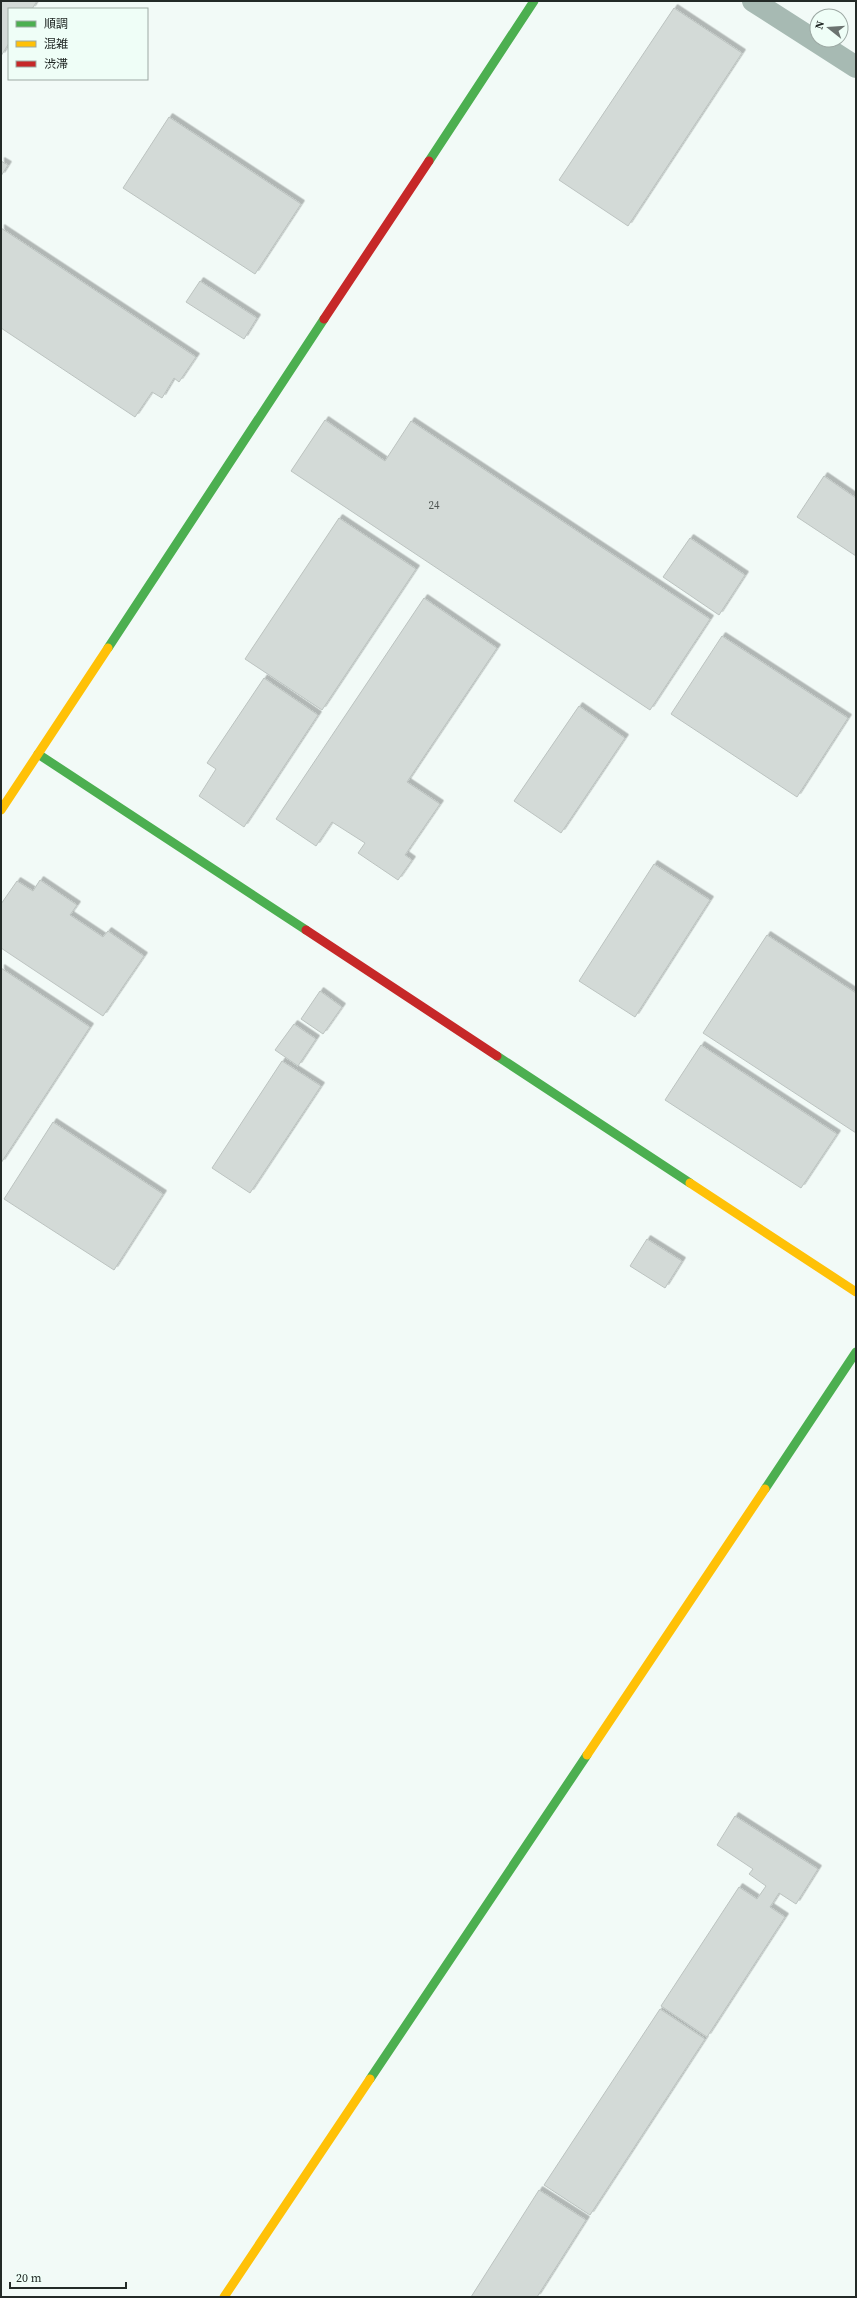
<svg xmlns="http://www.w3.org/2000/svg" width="857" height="2298" font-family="'Source Serif 4','Noto Sans JP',serif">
  <defs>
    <filter id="shadow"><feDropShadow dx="3.5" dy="-3.5" stdDeviation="0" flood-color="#0004"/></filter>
  </defs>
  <rect width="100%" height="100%" fill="#f2faf7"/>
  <path fill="#d3dad7" stroke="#bcc3c0" filter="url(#shadow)" d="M1,1H37L32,9H9V43L1,56Z
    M674,8L742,53L628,226L559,180Z
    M169,117L301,204L255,274L123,188Z
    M1,161L8,165L1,176Z
    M1,228L196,357L179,382L174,378L162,398L152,392L135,417L1,328Z
    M200,281L257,318L244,339L186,302Z
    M325,420L385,461L411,421L710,619L650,710L291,471Z
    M824,476L856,498V556L797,517Z
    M339,518L416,569L322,710L245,659Z
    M690,538L745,575L719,615L663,577Z
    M424,598L497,648L407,782L440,804L405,855L412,860L398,880L358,853L365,843L332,822L316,846L276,819Z
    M722,636L848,718L797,797L671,714Z
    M264,678L318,715L244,827L199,796L216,769L207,763Z
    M579,706L625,738L561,833L514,801Z
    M654,864L710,900L635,1017L579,981Z
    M40,880L77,905L70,915L103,937L108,931L144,956L103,1016L1,948V904L17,881L33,891Z
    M767,935L856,993V1133L703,1033Z
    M1,968L90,1027L1,1163Z
    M320,991L342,1007L323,1034L301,1019Z
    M294,1024L316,1039L298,1066L275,1050Z
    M701,1045L837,1134L801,1188L665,1100Z
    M282,1061L321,1086L250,1193L212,1168Z
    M53,1122L163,1194L114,1270L4,1199Z
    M647,1239L682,1261L665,1288L630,1266Z
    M735,1816L818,1869L796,1904L779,1893L770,1907L785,1917L707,2037L661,2006L739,1887L757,1899L766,1886L749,1874L753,1869L717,1845Z
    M660,2009L705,2039L590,2215L544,2185Z
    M539,2190L586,2220L537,2297H471Z"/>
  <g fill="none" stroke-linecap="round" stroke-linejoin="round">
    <path stroke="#a7bab3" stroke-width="22" d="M753,1L856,67"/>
    <path stroke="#4caf50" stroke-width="9" d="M429,161L534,1
      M108,648L324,319
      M38,754L306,930
      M497,1056L690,1183
      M765,1489L856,1352
      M370,2079L587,1755"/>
    <path stroke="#ffc107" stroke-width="9" d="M1,810L108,648
      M690,1183L856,1292
      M587,1755L765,1489
      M224,2297L370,2079"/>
    <path stroke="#c62828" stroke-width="9" d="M324,319L429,161
      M306,930L497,1056"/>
  </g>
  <g text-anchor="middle" stroke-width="3.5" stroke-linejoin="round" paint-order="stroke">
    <g font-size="11" fill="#4f5653">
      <text x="434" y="509">24</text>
    </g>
  </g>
  <rect width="857" height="2298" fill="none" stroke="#232a27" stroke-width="4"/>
  <rect x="8" y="8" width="140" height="72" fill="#effef7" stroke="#9da9a4"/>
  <rect x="16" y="21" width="20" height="6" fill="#4caf50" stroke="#9da9a4"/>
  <text x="44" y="28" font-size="12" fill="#232a27">順調</text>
  <rect x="16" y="41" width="20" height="6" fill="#ffc107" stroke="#9da9a4"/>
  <text x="44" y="48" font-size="12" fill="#232a27">混雑</text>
  <rect x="16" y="61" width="20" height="6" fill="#c62828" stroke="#9da9a4"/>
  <text x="44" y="68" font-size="12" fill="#232a27">渋滞</text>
  <g transform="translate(829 28) rotate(287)"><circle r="19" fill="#effef7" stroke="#9da9a4"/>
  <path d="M0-3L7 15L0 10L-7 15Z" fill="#6b7370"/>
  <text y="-6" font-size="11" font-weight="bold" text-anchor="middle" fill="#232a27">N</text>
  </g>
  <path d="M10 2282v6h116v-6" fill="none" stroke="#232a27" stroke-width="2"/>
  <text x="16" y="2282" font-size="12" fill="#232a27" stroke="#effef7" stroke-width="3" paint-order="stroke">20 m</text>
</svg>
